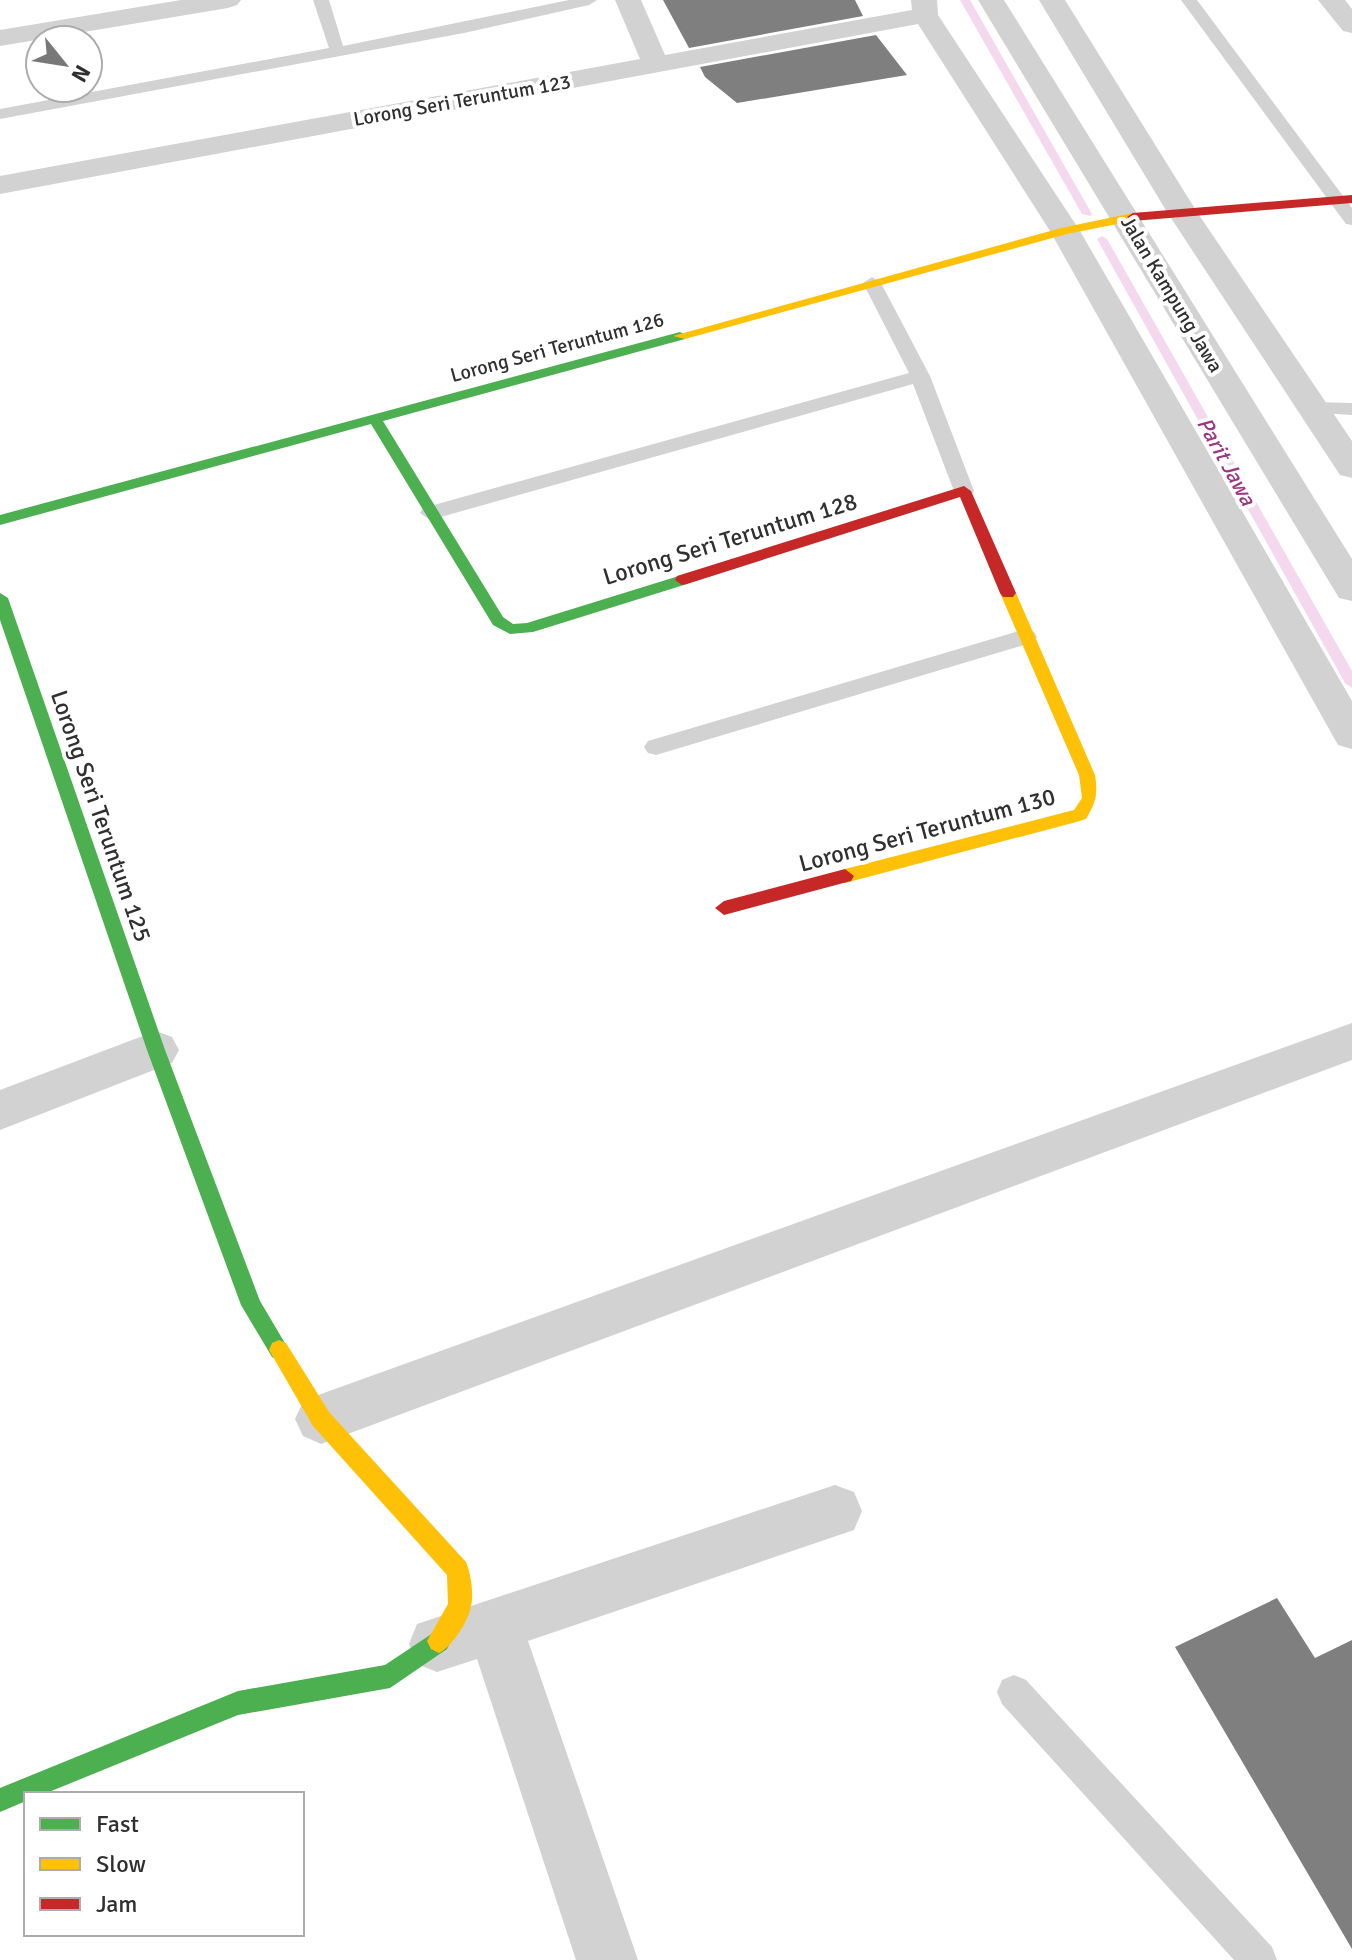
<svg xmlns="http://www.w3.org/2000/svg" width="1352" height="1960" font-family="Signika,sans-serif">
  <rect width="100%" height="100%" fill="#fff"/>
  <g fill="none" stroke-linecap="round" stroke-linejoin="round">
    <path fill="#f4d8ee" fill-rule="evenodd" d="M960,0H970L1092,214L1091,216L1082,214Z
      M1102,236L1107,239L1352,671V688L1345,683L1097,239Z"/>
  </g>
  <path fill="#7f7f7f" d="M663,0H855L863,16L689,48Z
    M876,35L907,75L737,103L705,77L700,67Z
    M1277,1598L1315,1658L1352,1640V1949L1175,1647Z"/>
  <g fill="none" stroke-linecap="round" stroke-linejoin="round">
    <path fill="#d2d2d2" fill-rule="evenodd" d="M313,0H329L343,46L569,0H597L589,5L464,33L0,119V109L329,48Z
      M1181,0H1197L1352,208V225L1346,224Z
      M872,277L881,283L930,376L974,491L971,496H957L954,491L913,384L430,520L420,513L423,508L909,373L863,283Z
      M1312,402L1352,403V415L1305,412L1302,408Z
      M1026,629L1034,632L1037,637L1034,642L656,755L648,753L644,747L648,741Z
      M1014,1675L1026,1680L1272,1947L1277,1960H1234L1002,1704L997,1692L1002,1680Z"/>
    <path fill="#d2d2d2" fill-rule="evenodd" d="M181,0H241L237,5L228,8L0,46V30Z
      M615,0H641L665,55L912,10L911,0H937L938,15L1080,231L1352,701V749L1338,745L1050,231L918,24L0,194V176L640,59Z
      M978,0H1004L1352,559V601L1339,598Z
      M1039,0H1065L1197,212L1352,441V478L1340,475L1167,212Z
      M1318,0H1345L1352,9V33L1343,31Z
      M1352,1023V1060L321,1444L303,1436L295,1419L303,1402L321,1394Z
      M156,1031L172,1037L179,1050L172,1063L0,1130V1090Z
      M835,1485L854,1492L862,1511L854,1530L528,1641L638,1960H576L477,1659L437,1672L417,1664L409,1644L417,1624Z"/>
    <path fill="#4caf50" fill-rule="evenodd" d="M680,332L687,336L685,339L383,421L503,617L513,624L527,623L682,575L689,580L687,584L533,632L510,634L493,625L371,424L0,525V515Z
      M0,593L8,598L165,1050L260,1301L289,1350L286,1357L279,1360L272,1357L241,1305L147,1050L0,620Z
      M439,1629L447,1633L451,1641L447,1649L390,1688L238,1715L44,1794H26V1801L0,1812V1788L238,1691L385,1665Z"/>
    <path fill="#ffc107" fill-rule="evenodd" d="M1133,213L1137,214V220L1067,234L685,339L673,336L1061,228Z
      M1008,588L1016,593L1095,775C1098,795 1096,802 1086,819L1080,821L845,883L839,881L836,876L845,869L1074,810L1082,798L1079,775L1000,593Z
      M279,1340L286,1343L329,1412L466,1562C471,1574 474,1594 471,1606C469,1620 452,1647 439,1653L431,1649L427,1641L448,1604L447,1575L313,1426L269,1350L272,1343Z"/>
    <path fill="#c62828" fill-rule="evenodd" d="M1352,195V203L1133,221L1127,217L1133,213Z
      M964,486L971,491L1016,593L1013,597H1003L1000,593L960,497L687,584L682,585L675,580L677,576Z
      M845,869L854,876L851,881L724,915L715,908L724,901Z"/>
  </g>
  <g text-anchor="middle" stroke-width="8" stroke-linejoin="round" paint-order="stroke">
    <g font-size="20" fill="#303030" stroke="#fff">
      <text transform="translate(462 100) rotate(-10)" y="7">Lorong Seri Teruntum 123</text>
      <text transform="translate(1172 294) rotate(59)" y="7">Jalan Kampung Jawa</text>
      <text transform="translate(557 347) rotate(-15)" y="7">Lorong Seri Teruntum 126</text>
    </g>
    <g font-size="22" font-style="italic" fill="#9b3584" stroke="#fff">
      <text transform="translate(1227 461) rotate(61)" y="8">Parit Jawa</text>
    </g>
    <g font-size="24" fill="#303030" stroke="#fff">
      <text transform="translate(730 539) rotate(-17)" y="8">Lorong Seri Teruntum 128</text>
      <text transform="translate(101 816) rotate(71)" y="8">Lorong Seri Teruntum 125</text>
      <text transform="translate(927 830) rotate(-15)" y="8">Lorong Seri Teruntum 130</text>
    </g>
  </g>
  <rect x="24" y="1792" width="280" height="144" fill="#ffffff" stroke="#acacac" stroke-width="2"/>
  <rect x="40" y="1818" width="40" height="12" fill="#4caf50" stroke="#acacac" stroke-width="2"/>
  <text x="96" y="1832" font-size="24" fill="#303030">Fast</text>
  <rect x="40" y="1858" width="40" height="12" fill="#ffc107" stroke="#acacac" stroke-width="2"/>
  <text x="96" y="1872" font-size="24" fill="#303030">Slow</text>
  <rect x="40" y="1898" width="40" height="12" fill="#c62828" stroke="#acacac" stroke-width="2"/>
  <text x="96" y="1912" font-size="24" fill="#303030">Jam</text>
  <g transform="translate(64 64) rotate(120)"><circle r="38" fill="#ffffff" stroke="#acacac" stroke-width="2"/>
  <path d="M0-6L14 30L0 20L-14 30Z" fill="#787878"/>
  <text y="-12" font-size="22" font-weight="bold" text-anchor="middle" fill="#303030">N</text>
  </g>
</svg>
